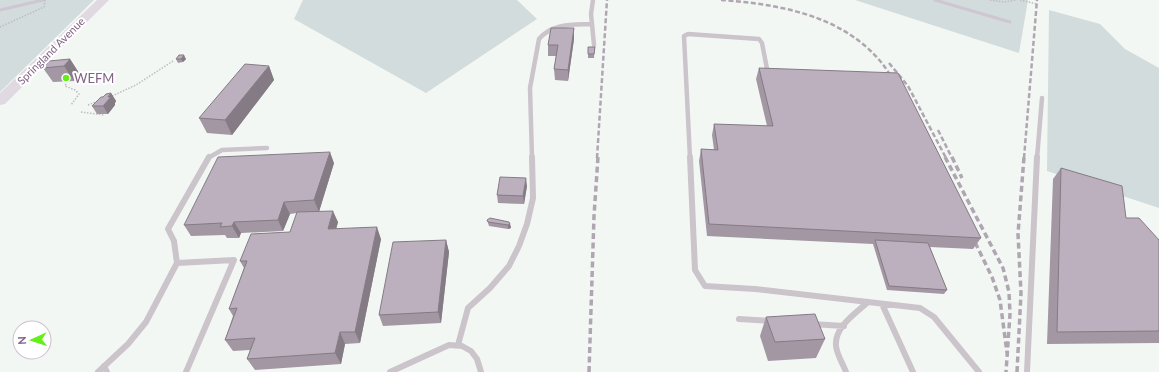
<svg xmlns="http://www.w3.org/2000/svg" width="1159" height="372" font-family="Lato,sans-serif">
  <rect width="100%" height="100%" fill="#f3f7f4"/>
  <path fill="#d2dcdc" d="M0,0H94L0,92Z
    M303,0H517L537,19L426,93L294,19Z
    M855,0H1028L1019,53Z
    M1049,10L1100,24L1125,49L1159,68V208L1047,171Z"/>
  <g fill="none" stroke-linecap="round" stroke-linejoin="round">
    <path stroke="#cfc6d3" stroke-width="3" d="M935,0L1010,22
      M0,10L43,0"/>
    <path stroke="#c0bbc1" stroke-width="1.5" stroke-dasharray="1.5 1.5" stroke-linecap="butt" d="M990,0L1004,2L1016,0
      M1020,0L1037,4
      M0,27L44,7L45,0
      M67,81L65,86L75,90L79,94L71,105
      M112,96L136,85L173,61
      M88,105L98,101
      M81,112L104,115"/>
    <path stroke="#cbc4cb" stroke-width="4.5" d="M593,0L591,14L594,45
      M208,158L222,150L267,148
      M532,158L530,88L539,39C552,23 573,25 592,24
      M690,158L684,36L688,34L759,39L762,43L767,69
      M1037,158L1042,98"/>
    <path stroke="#cbc4cb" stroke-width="6" d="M690,157L695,270L705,286L755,289L920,308L934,317L979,372
      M177,263L174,241L168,229L209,157
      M882,304L913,372
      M739,319L772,321
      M812,324L844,326
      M458,345L468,308L490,288L509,266L519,246L527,224L533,198L532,157
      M104,366L107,372
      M98,372L128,344L146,322L177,263L234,260L186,372
      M390,372L449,345L462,346L471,351L477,359L481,372
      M846,372C843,364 837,355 836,346C834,327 856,313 868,302
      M1027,372L1037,157"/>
    <path fill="#e0d9e2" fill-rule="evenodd" d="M97,0H109L5,104L0,105V93Z"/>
    <path stroke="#b0a6b2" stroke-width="2.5" stroke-dasharray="5 2.5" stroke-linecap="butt" d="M721,0C778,4 842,15 881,62C886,68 890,75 895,82
      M889,63L908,86L946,158
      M938,130L952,158
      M597,158L607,0
      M1024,158L1037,0"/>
    <path stroke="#b0a6b2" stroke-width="3.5" stroke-dasharray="6 3.5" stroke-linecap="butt" d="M945,157L1003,268L1009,292L1010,314L1006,372
      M952,157L962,178
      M971,234L992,277L1000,300L1007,353
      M589,372L594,216L598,157
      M1017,372L1021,293L1018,234L1024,157"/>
  </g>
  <path fill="#a297a3" d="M574,28V39L568,81L555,80L554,69L556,56H548V45Z
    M588,47H595L594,58H588Z
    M70,59L79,73L74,81L53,82L43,68Z
    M176,59H186L183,62L178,63Z
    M269,66L274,80L232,135L207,133L199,118Z
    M759,68L981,238L973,249L930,247L947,290L944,294L887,290L873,244L707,236L699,161L701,149L714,150L712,135L714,124L767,126L756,79Z
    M111,93L116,101L115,103V105L108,114H97L92,106Z
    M334,163L319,211L338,222L336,229L381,239L360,343L345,344L341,364L255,370L247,359L250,350L233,351L225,340L233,316L229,309L244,268L240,261L290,232L297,213L290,214L283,231L241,233L239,238H227L225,235L191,236L184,225Z
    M1061,168L1126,218L1159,240V343L1047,344L1053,179Z
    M527,186L524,204L498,203L497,195Z
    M487,220L510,224L511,228L508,229L489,226Z
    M446,240L449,252L441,323L383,326L379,315Z
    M766,317L825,339L816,358L768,361L760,336Z"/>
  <path fill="#847b85" d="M574,28V39L568,81V70Z
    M184,55L186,59L183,62L181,59Z
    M70,59L79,73L74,81L64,66Z
    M269,66L274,80L232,135L225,120Z
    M111,93L116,101L115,103V105L108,114L103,106Z
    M330,152L334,163L319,212L314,200Z
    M526,178L527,186L524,204L523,196Z
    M284,202L290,214L283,231L278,220Z
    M333,211L338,222L333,241L328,229Z
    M234,222L241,233L239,238L232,226Z
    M510,224L511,228L508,229V225Z
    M377,227L381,239L360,343L355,332Z
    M446,240L449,252L441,323L438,312Z
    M340,332L345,344L341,364L335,353Z"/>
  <path fill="#bcb0be" stroke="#847b85" d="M551,28H574L568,70L554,69L558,45H548Z
    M588,47H595L594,54H588Z
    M179,55H184L181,59H176Z
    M70,59L64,66L43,68L49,61Z
    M245,64L269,66L225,120L199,118Z
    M759,68L898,73L981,238L709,224L701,149L718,150L714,124L773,126Z
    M111,93L108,97H111L103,106H92L101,97H103L106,94Z
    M330,152L314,200L284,202L278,220L234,222L232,226L220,227L222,223L184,225L218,157Z
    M1061,168L1122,186L1126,218H1139L1159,240V331L1057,332Z
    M500,177L526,178L523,196L497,195Z
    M333,211L328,229L377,227L355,332H340L335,353L247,359L255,338L225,340L237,308L229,309L247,261H240L251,234L290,232L297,212Z
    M490,218L509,222L510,224L508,225L488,222L487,220Z
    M446,240L438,312L379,315L393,242Z
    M875,240L928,243L947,290L889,286Z
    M815,314L825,339L775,342L766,317Z"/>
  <circle fill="#62ef1a" stroke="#fff" stroke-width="1.5" cx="66" cy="78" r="4"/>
  <g text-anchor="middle" stroke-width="4" stroke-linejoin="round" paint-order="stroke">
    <g font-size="11" fill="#826386" stroke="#fff">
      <text transform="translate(51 51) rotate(-45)" y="4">Springland Avenue</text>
    </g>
    <g font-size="13" fill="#826386" stroke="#fff" text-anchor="start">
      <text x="74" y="83">WEFM</text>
    </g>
  </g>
  <g transform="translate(32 340) rotate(267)"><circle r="19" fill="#ffffff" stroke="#cdc1cf"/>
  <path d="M0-3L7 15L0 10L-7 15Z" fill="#62ef1a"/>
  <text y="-6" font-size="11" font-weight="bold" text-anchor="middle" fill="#826386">N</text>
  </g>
</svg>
